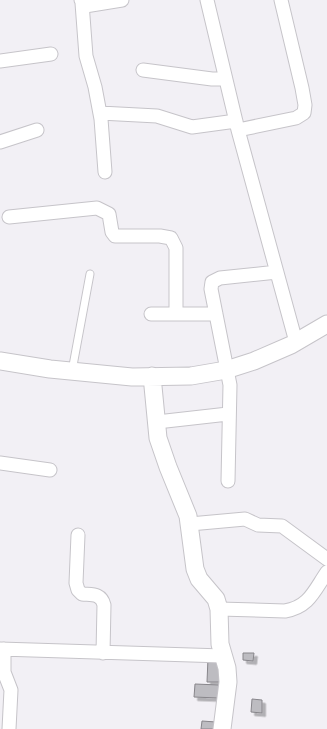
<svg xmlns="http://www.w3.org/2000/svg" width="327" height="729" font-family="'Exo 2',sans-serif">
  <defs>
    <filter id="shadow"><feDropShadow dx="3.5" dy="3.5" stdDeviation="0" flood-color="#0004"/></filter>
  </defs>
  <rect width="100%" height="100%" fill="#f2f0f5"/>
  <path fill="#bdbcc1" stroke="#87858a" filter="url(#shadow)" d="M243,653H254L253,661L243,660Z
    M208,658H221L220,682H207Z
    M195,684L219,685L218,698L194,697Z
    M252,699L262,700V713L251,712Z
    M202,721L216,722L215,729H201Z"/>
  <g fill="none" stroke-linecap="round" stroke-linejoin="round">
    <defs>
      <path id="service" d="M72,371L90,274"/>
      <path id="minor" d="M81,0L85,6L122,0
        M207,0L238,130L296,342
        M82,3L86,56L95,87L101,119L105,172
        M0,61L51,54
        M143,70L212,79H225
        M100,113L157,116L192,127L236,121
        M238,130L296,118L304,113L305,105L302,88L281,0
        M0,142L37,130
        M9,217L97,208L109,214L112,232L115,236H160L171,238L176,248V314
        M151,314H216
        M157,422L228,414
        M0,463L50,470
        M228,481L230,385L211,289L212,282L220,278L277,272
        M190,524L245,519L258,525L282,526L327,559
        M78,535L76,583L78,590L82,594C92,595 101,593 104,605L103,653
        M219,609L285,611C309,607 314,591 327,572
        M0,649L223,656
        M4,649V672L11,690L9,729"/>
      <path id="tertiary" d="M0,361L50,369L132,377L191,376L226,370L254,361L291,345L327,324
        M152,376L158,438L168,467L188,516L195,569L199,579L216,599L219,609L220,644L227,668L228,682L222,729"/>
    </defs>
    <use href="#service" stroke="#c6c4c9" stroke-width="9"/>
    <use href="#minor" stroke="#c6c4c9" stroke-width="15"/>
    <use href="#tertiary" stroke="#c6c4c9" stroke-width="19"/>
    <use href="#service" stroke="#fff" stroke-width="7"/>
    <use href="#minor" stroke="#fff" stroke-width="13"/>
    <use href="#tertiary" stroke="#fff" stroke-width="17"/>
  </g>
</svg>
